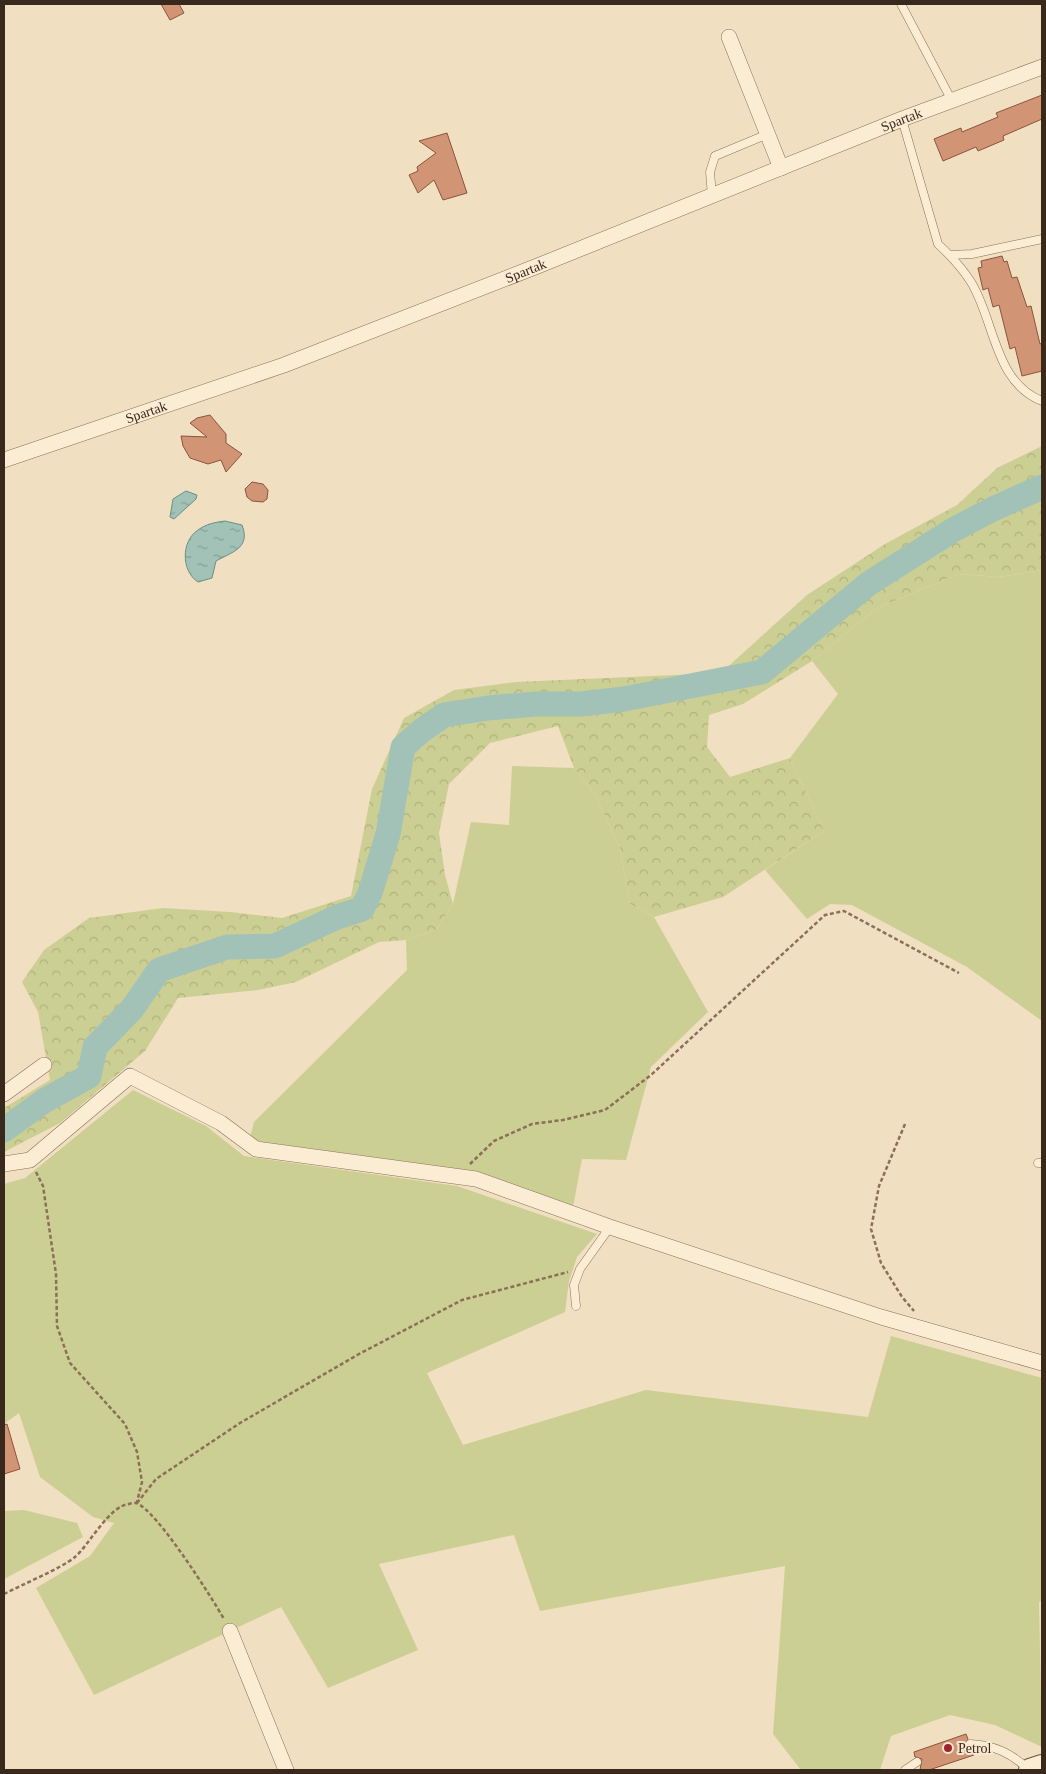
<svg xmlns="http://www.w3.org/2000/svg" width="1046" height="1774" font-family="'Times New Roman',serif">
  <defs>
    <pattern id="forest-crowns" width="20" height="18" patternUnits="userSpaceOnUse" patternTransform="scale(1.25)"><rect width="20" height="18" fill="#cccf93"/><path d="M2 6a3 3 0 1 1 6 0M12 15a3 3 0 1 1 6 0" fill="none" stroke="#b0b27e"/></pattern>
    <pattern id="water-ripples" width="26" height="14" patternUnits="userSpaceOnUse" patternTransform="scale(1.25)"><rect width="26" height="14" fill="#a3c2b7"/><path d="M2 4q2-2 4 0t4 0M15 11q2-2 4 0t4 0" fill="none" stroke="#869e94"/></pattern>
  </defs>
  <rect width="100%" height="100%" fill="#f0dfc0"/>
  <path fill="#cccf93" d="M1042,570V1021L967,967L852,905L830,904L807,919L765,870L824,831L790,758L838,694L812,661L877,608L959,574L999,577Z
    M512,766L574,768L594,793L620,848L630,904L654,917L708,1012L651,1067L626,1160L582,1159L573,1207L453,1168L263,1142L250,1138L254,1122L407,970L406,940L436,930L453,904L471,822L509,825Z
    M133,1090L206,1126L244,1156L457,1186L597,1234L577,1257L569,1281L565,1312L427,1373L463,1445L646,1390L868,1417L891,1336L1042,1378V1600L1039,1602L1042,1747L995,1725L950,1715L891,1736L880,1770H801L773,1734L785,1566L540,1611L514,1535L379,1564L418,1650L328,1688L281,1607L94,1695L36,1588L90,1556L114,1523L93,1517L40,1477L19,1413L4,1424V1184L25,1178Z
    M24,1510L77,1523L83,1537L4,1579V1511Z"/>
  <path fill="url(#forest-crowns)" d="M1042,446V570L999,577L959,574L877,608L812,661L743,704L709,715L707,747L730,777L790,758L824,831L723,897L654,917L630,904L620,848L594,793L574,768L558,726L490,743L449,784L439,833L445,875L453,904L436,930L406,940L379,942L296,982L258,990L178,998L145,1051L60,1123L4,1152V1108L50,1080L38,1012L22,982L44,950L89,918L163,908L230,912L282,918L351,896L372,789L404,718L454,690L516,682L721,673L807,595L885,544L957,505L997,468Z"/>
  <path fill="url(#water-ripples)" stroke="#6a9184" d="M186,491L197,495L196,499L174,519L170,517L173,499Z
    M225,521L242,525C251,548 232,552 216,561L212,578L198,582C181,571 181,541 198,530C206,524 216,522 225,521Z"/>
  <g fill="none" stroke-linecap="round" stroke-linejoin="round">
    <path stroke="#a3c2b7" stroke-width="25" d="M4,1130L44,1101L89,1076L95,1047L132,1009L159,970L227,947L275,946L337,917L362,909L370,893L388,834L403,747L421,731L444,715L488,708L536,704H581L624,699L762,672L868,584L953,530L993,509L1042,487"/>
  </g>
  <path fill="#d19474" stroke="#8b553b" d="M161,4H179L184,13L170,20Z
    M1042,95V119L1003,136L1004,140L978,151L976,147L943,161L934,139L961,128L962,132L998,117L996,113Z
    M447,133L467,193L443,200L434,180L418,193L409,175L418,171L417,167L436,153L419,141Z
    M1002,256L1004,262L1007,261L1012,278L1017,277L1027,307L1031,306L1040,344L1042,343V371L1022,376L1015,347L1010,349L999,305L993,307L988,288L983,290L978,268L982,267L981,261Z
    M210,415L226,434V443L242,454L226,472L221,460L208,464L190,458L183,446L181,436L207,437L190,423L197,418Z
    M252,482L263,484L268,490L267,499L263,502L252,501L247,497L245,489Z
    M7,1424L20,1469L4,1474V1425Z
    M966,1734L968,1739L965,1746L972,1750L974,1755L929,1770H920L922,1759L915,1757L914,1752Z"/>
  <g fill="none" stroke-linecap="round" stroke-linejoin="round">
    <defs>
      <path id="lane" d="M901,4L952,101
        M902,119L938,244C950,255 962,268 971,282C995,321 994,382 1042,401
        M712,196L710,172L715,156L768,134
        M950,255L972,254L1042,239
        M1038,1163H1042
        M576,1306L574,1285L580,1269L610,1227
        M970,1744C994,1745 1011,1753 1028,1769
        M905,1770L917,1762"/>
      <g id="street">
        <path d="M729,37L781,168"/>
        <path id="s1" d="M4,460L284,365L535,267L902,119L1042,67"/>
        <path d="M4,1094L44,1065"/>
        <path d="M4,1164L30,1160L130,1076L221,1123L256,1149L476,1179L610,1227L881,1317L1042,1363"/>
        <path d="M230,1631L286,1770"/>
      </g>
      <path id="secondary" d="M1030,1770L1042,1766"/>
    </defs>
    <use href="#lane" stroke="#8b6f57" stroke-width="9"/>
    <use href="#street" stroke="#8b6f57" stroke-width="16"/>
    <use href="#secondary" stroke="#6c503a" stroke-width="24"/>
    <path stroke="#8b6f57" stroke-width="2.5" stroke-dasharray="4 2.5" stroke-linecap="butt" d="M905,1124L879,1186L871,1229L881,1263L902,1297L914,1311
      M470,1164L494,1141L532,1124L563,1120L605,1110L651,1075L825,915L844,911L959,973
      M36,1172L43,1186L56,1274L57,1326L70,1363L125,1424L137,1452L142,1482L137,1502
      M137,1503L156,1479L240,1423L359,1354L462,1300L568,1272
      M4,1594C23,1584 60,1569 75,1557C90,1544 109,1506 129,1504C131,1503 134,1503 136,1503C156,1509 212,1598 224,1619"/>
    <use href="#lane" stroke="#fbecd4" stroke-width="8"/>
    <use href="#street" stroke="#fbecd4" stroke-width="15"/>
    <use href="#secondary" stroke="#fbecd4" stroke-width="22"/>
  </g>
  <circle fill="#9d232d" stroke="#f7e9d0" stroke-width="2" cx="948" cy="1748" r="5"/>
  <g text-anchor="middle" stroke-width="4" stroke-linejoin="round" paint-order="stroke">
    <g font-size="14" fill="#39281c" stroke="#f7e9d0">
      <text dy="5" stroke="none"><textPath href="#s1" startOffset="960">Spartak</textPath></text>
      <text dy="5" stroke="none"><textPath href="#s1" startOffset="555">Spartak</textPath></text>
      <text dy="5" stroke="none"><textPath href="#s1" startOffset="150">Spartak</textPath></text>
    </g>
    <g font-size="14" fill="#39281c" stroke="#f7e9d0" text-anchor="start">
      <text x="958" y="1753">Petrol</text>
    </g>
  </g>
  <rect width="1046" height="1774" fill="none" stroke="#39281c" stroke-width="10"/>
</svg>
